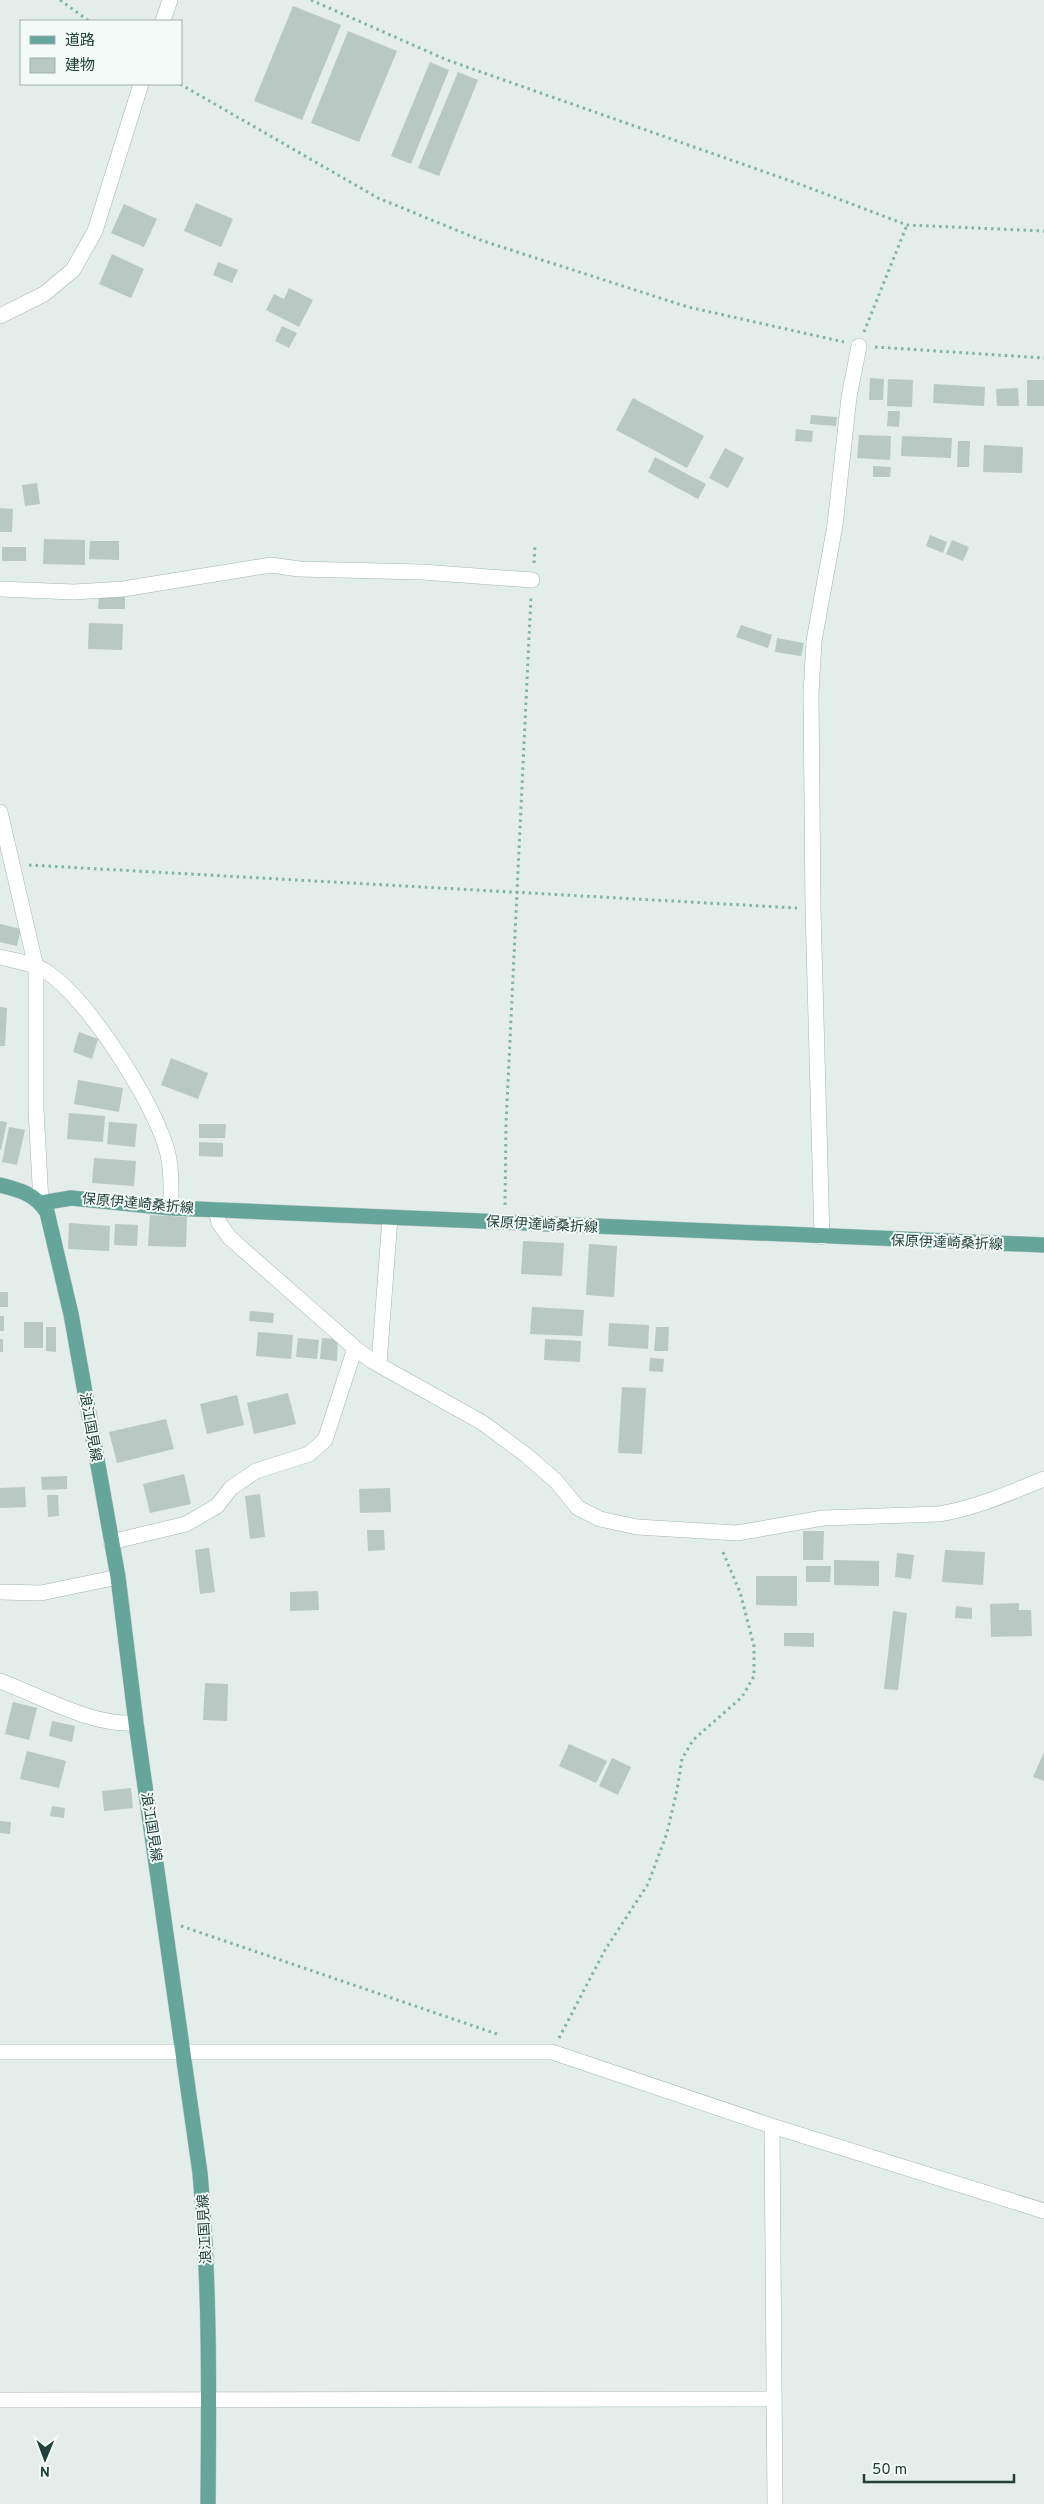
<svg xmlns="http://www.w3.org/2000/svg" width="1044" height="2504" font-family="Overpass,'Noto Sans JP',sans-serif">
  <rect width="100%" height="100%" fill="#e3ede9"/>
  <path fill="#b8c8c3" d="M293,6L341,25L302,120L254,101Z
    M348,31L397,51L359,142L311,123Z
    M430,62L449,70L411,164L391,156Z
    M458,72L478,80L439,176L418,168Z
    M196,203L233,219L221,247L184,231Z
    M124,204L157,219L144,247L111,233Z
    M112,254L144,269L131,298L99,284Z
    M218,262L238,270L232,283L213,275Z
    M289,288L313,300L299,327L266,310L274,294L284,299Z
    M282,326L297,333L289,348L275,341Z
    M870,378L884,379L883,400H869Z
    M888,379L913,380L912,407L887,406Z
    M1027,380H1044V406H1027Z
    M934,384L985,387L984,406L933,403Z
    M1018,388L1019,406H997L996,389Z
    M633,398L704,436L687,468L616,430Z
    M888,411H900L899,427L887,426Z
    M811,415L837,417L836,426L810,424Z
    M796,429L813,431L812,442L795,441Z
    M859,435L891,436L890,460L857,458Z
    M902,436L952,438L951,458L901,456Z
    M958,441H970L969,467H957Z
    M984,445L1023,447L1022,473L983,472Z
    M725,448L744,458L728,488L709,478Z
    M655,457L706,484L698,499L648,472Z
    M873,466L891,467L890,477H873Z
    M37,483L40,504L25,506L22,485Z
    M0,508L13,509L12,532H0Z
    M930,535L947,542L943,553L926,546Z
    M44,539L85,540V565L43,564Z
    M952,540L969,547L963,561L946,554Z
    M90,541H119V560L89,559Z
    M2,547H26V561H2Z
    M99,595H125V609H98Z
    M89,623L123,624L122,650L88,649Z
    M741,625L772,635L768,648L736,637Z
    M777,638L804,643L801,656L775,652Z
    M0,924L21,929L17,946L0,942Z
    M0,1007L7,1008L5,1046H0Z
    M79,1032L98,1039L92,1059L73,1052Z
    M171,1058L208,1073L198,1099L161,1085Z
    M78,1080L123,1088L119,1112L74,1104Z
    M69,1113L105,1116L103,1142L67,1139Z
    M0,1121L7,1122L1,1150L0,1149Z
    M109,1122L137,1124L135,1147L107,1144Z
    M199,1124H226L225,1138H199Z
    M9,1127L25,1130L17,1165L2,1162Z
    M199,1142L223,1143V1157L199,1156Z
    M94,1158L136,1161L134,1186L92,1183Z
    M150,1215L187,1217L186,1247L148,1246Z
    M69,1223L110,1226L109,1251L68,1249Z
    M115,1224L138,1225L137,1246L114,1245Z
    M523,1241L564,1243L562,1276L521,1274Z
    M589,1244L617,1246L614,1297L586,1295Z
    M0,1292H8V1307H0Z
    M532,1307L584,1310L582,1336L530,1334Z
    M250,1311L274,1313L273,1323L249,1321Z
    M0,1316H4V1331H0Z
    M24,1322H43V1348H24Z
    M609,1323L649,1325L648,1349L608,1346Z
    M46,1327H56V1352L46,1351Z
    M656,1327H669L668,1351H654Z
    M258,1332L293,1335L291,1359L256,1356Z
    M298,1338L319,1340L317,1359L296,1357Z
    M322,1338L338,1339L337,1361L320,1359Z
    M0,1339H3V1352H0Z
    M545,1339L581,1341L580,1362L544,1360Z
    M650,1358L664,1359L663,1372L649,1371Z
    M622,1387L646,1388L642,1454L618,1453Z
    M288,1393L296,1424L254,1434L247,1403Z
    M237,1395L244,1425L207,1434L200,1404Z
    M166,1419L174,1449L117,1463L109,1432Z
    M184,1474L191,1504L150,1513L143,1484Z
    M67,1476V1489L42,1490L41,1477Z
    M25,1487L26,1507L0,1508V1488Z
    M390,1488L391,1512L360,1513L359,1489Z
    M260,1494L265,1537L250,1539L245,1496Z
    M47,1495H58L59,1516L48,1517Z
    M367,1530H384L385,1550L368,1551Z
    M803,1531H824L823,1560H803Z
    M209,1548L215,1592L200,1594L195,1550Z
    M945,1550L985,1552L983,1585L942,1582Z
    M897,1553L914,1555L911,1579L895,1577Z
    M834,1560L879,1561V1586L834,1585Z
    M806,1566H831L830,1582H806Z
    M756,1576H797V1606L756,1605Z
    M318,1591L319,1610L290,1611V1592Z
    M1019,1603V1610H1031L1032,1636L991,1637L990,1604Z
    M956,1606L972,1608V1619L955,1618Z
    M893,1611L907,1613L898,1690L884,1689Z
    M784,1633H814V1647L784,1646Z
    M205,1683L228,1684L227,1721L203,1720Z
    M13,1702L37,1708L29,1740L5,1734Z
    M52,1721L75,1726L72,1742L49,1736Z
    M569,1744L607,1761L596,1783L559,1766Z
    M27,1751L66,1761L59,1788L20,1779Z
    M1044,1752V1781L1033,1777Z
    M612,1758L631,1767L618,1795L599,1786Z
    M131,1788L133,1808L104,1811L102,1791Z
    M52,1806L65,1808L64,1818L50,1816Z
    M0,1821L11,1822L10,1834L0,1833Z"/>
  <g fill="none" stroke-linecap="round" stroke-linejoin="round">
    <defs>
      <path id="minor" d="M163,21L170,0
        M0,316L44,294L73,270L95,231L141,84
        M0,589L74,592L123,589L271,565L299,569L422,572L532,580
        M0,812L36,967V1109L41,1203
        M0,957C15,961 34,963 47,972C89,1001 151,1098 166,1147C172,1166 171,1188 171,1208
        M216,1210L219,1223L230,1238L355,1348L372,1361L483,1423L526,1455L556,1481L578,1508L600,1519L637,1527L737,1533L823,1518L939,1514C976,1508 1009,1493 1044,1479
        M822,1237L813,909L811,693L814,641L835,525L849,397L859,346
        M379,1364L390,1218
        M111,1542L186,1524L217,1506L231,1488L256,1471L309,1454L325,1440L355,1348
        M0,1592L41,1593L118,1577
        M0,1681C41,1696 91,1726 136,1723
        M0,2052H552L772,2126L1044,2211
        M772,2126L775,2504
        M0,2400L773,2399"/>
      <path id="major" d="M0,1185C20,1190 35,1194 47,1212L71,1314L118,1577L136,1723L200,2173C210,2283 209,2394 208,2504
        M41,1203L71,1198L171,1208L1044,1245"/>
    </defs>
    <use href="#minor" stroke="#a5b6b1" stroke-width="16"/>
    <use href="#major" stroke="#c1cac8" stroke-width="16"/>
    <path stroke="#81b3a7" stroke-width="3" stroke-dasharray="2.5 4" stroke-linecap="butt" d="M60,0L89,21
      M311,0L447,60L802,185L907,225L1044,231
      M180,84L378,198L483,241L688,307L844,342
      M864,332L907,225
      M875,347L1044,358
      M534,563L535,546
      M29,865L797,908
      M505,1205L506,1125L531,596
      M181,1926L497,2034
      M559,2038L605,1950L648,1884L667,1833L677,1790L682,1759L693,1740L742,1697L754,1676V1646L740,1592L722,1550"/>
    <use href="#minor" stroke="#fff" stroke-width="15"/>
    <use href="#major" stroke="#65a59a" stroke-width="15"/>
  </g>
  <g text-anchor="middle" stroke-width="4" stroke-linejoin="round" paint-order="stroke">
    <g font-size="14" fill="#21403a" stroke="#f3faf7">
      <text transform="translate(138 1203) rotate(5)" y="5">保原伊達崎桑折線</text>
      <text transform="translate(542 1224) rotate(3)" y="5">保原伊達崎桑折線</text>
      <text transform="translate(947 1242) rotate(2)" y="5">保原伊達崎桑折線</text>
      <text transform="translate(91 1427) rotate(80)" y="5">浪江国見線</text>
      <text transform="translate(152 1827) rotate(81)" y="5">浪江国見線</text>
      <text transform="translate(204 2229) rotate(-93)" y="5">浪江国見線</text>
    </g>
  </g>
  <rect x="20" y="20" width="162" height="65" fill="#f3faf7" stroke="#9fb0ab"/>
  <rect x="30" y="36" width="25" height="8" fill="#65a59a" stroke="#9fb0ab"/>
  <text x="65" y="45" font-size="15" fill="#21403a">道路</text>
  <rect x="30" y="58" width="25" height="15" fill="#b8c8c3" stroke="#9fb0ab"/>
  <text x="65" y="70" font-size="15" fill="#21403a">建物</text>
  <g transform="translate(45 2459) rotate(181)" stroke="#f3faf7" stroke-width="4" paint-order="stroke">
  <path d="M0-4L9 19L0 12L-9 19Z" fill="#21403a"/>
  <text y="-8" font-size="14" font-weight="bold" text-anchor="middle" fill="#21403a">N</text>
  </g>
  <path d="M864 2474v8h150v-8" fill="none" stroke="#21403a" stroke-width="2.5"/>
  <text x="872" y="2474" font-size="15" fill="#21403a" stroke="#f3faf7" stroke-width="4" paint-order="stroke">50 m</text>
</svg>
